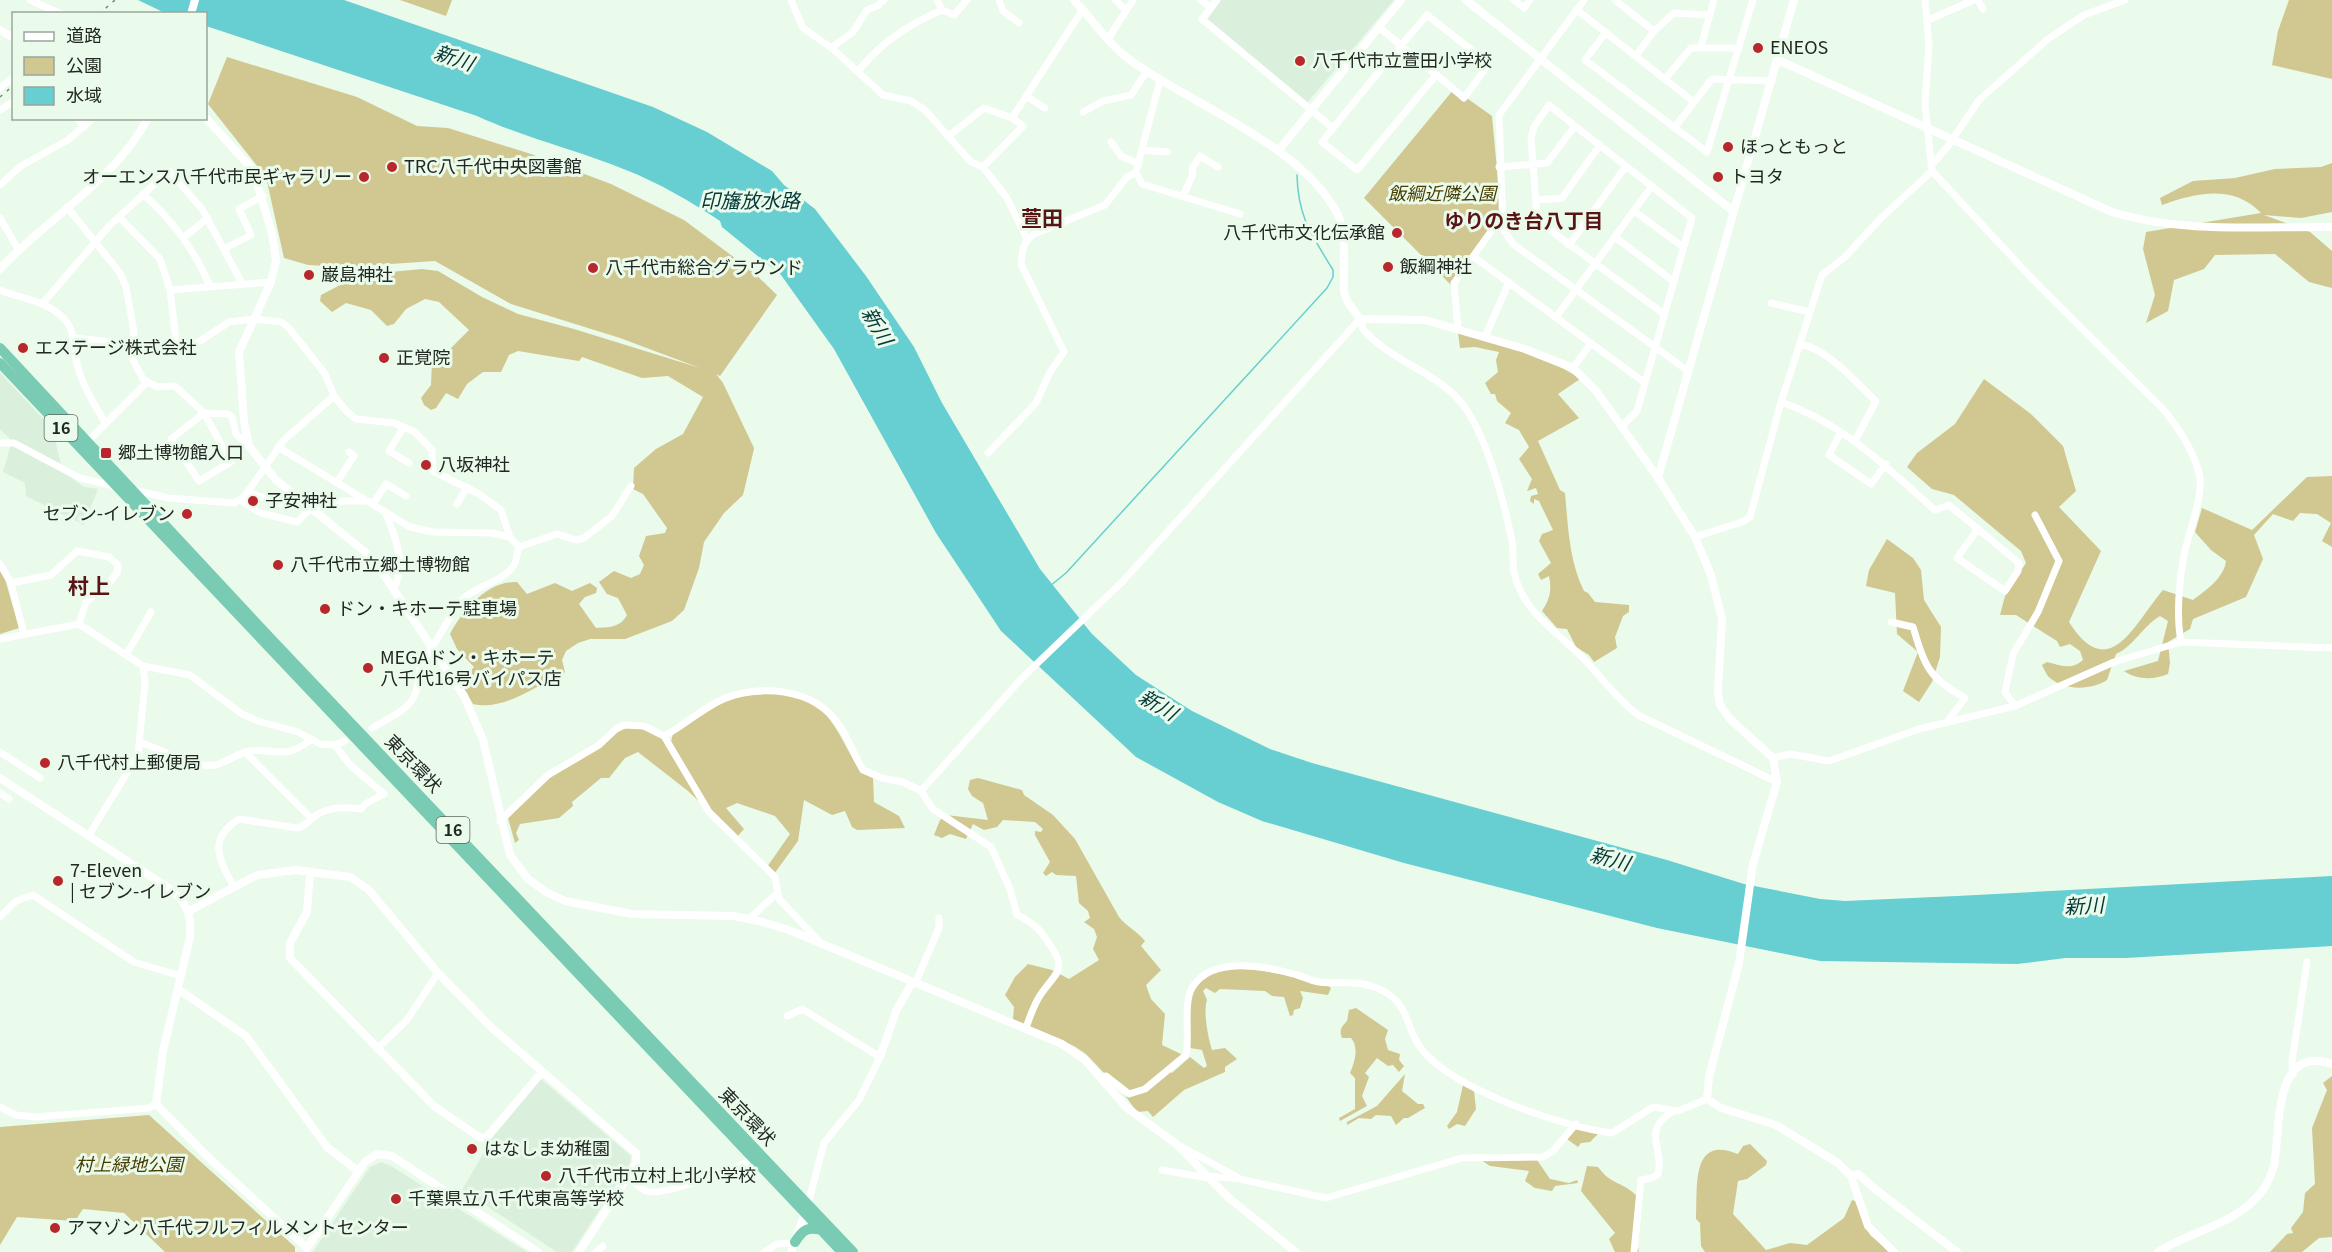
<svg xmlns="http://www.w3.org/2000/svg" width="2332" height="1252" font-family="Georgia,'Noto Sans JP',serif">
  <rect width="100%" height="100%" fill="#eafaeb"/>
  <path fill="#daf0dc" d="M1221,0H1394L1307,103L1207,20Z
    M0,373L52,428L63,472L84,487L98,489L84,525L26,496L25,483L3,472L12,441L0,429Z
    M541,1079L631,1156L630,1163L572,1252H557L462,1190L493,1137Z
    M381,1162L391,1166L527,1252H313L370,1167Z"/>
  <path fill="#d1c791" d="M400,0H452L446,16Z
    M2289,0H2332V79L2272,65L2278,31Z
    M227,57L357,97L417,126L448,128L531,154L611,184L684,220L751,270L777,295L720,376L716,374L723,383L754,448L753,453L743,495L724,513L704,542L699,568L684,610L672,621L625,639H590L578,643L566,651L562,660L565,672L563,674C535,686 504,711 473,704L455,673L457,668L467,675L474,667L457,649L450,634C463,610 487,581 517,582L527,594L555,583L572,591L590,583L597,588L596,593L585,597L579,604L596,628C609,627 620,628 627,615L618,598L607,594L599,582L614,571L631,578L640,574L644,565L639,556L646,536L665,533L667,528L643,494L633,489L634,468L656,449L683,434L703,397L668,376L642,378L582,357L579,361L518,351L509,355L501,372H483L467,384L458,399L446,393L436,408L431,410L424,405L421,398L431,385L432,362L448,351L469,330L439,302L425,299L406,309L394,324L387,326L371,310L346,303L332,312L320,301L321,295L342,284L347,276L422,269L438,271L482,297L518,314L574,329L700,368L620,338L511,304L435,261L345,267L308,265L284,258L266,177L208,104Z
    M1454,89L1492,116L1502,223L1497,222L1451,285L1364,198Z
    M2332,163V212L2301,218L2264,215L2310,232L2332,251V288L2309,282L2275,254L2215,255L2204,269L2174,280L2168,311L2146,323L2155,295L2143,249L2146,232L2261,213C2233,184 2196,193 2162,205L2160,198L2193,181L2235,178L2275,169L2321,167Z
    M1458,332C1495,344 1549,356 1580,379L1558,394L1579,418L1538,441L1560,490L1565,493C1568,526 1569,561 1584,591L1588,593L1595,602L1629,605V612L1623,616L1615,637L1617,648L1594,662L1589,655L1576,647L1567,629L1557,628L1542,611C1550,599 1552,590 1549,576L1541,580L1538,574L1551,563L1539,541L1542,534L1553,530L1539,501L1534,499V504L1530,501L1531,496L1538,494L1536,488L1527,491L1532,479L1519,459L1529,447L1519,430L1505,423L1511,413L1497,401L1495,394H1491L1485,383L1498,372L1496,360L1499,352L1475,347L1460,348Z
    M1984,379L2031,414L2063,446L2076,491L2059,507L2101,551L2069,622C2110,686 2135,622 2163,590L2193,600C2206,590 2224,578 2226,561L2211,550L2195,532L2202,508L2252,530L2307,477L2332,476V547L2322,541L2331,523L2317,514L2300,513L2293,521L2273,514L2254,535L2263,559L2246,597L2193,619L2190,629L2168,642L2170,663L2168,674C2154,680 2137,680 2124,671L2158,661L2168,621L2160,616C2143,626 2133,647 2116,654L2107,680C2092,690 2065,691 2050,678C2047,676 2044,669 2042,665L2047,662C2062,666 2072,670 2083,660L2080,651L2070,644L2060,647L2057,641L2016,615H2000L2005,596L2026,563L2021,551L1954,495L1932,489L1907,467L1917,453L1955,424Z
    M1887,539L1913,558L1921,570L1924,600L1941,627L1940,657L1932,682L1919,702L1903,691L1918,652L1897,634L1895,593L1866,586L1869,570Z
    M0,568L5,579L19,628L0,634Z
    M777,693C786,695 797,695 805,699C843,716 847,769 873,778L874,802L899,816L905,828L857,830L852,827L845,811L832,815L804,800L798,841L774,874L767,867L790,834L775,816L737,803L726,808L744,829L737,837L688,791L638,752L625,758L609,778H601L572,802L573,806L559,818L520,824L516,833L519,840L515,843L508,818L542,783L613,733C635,721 651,731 671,742L673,733L721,703L743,696Z
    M978,778L1022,790L1024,795L1053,815L1075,839L1119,917C1127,927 1136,930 1145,941L1141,946L1161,970L1146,985L1151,999L1165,1014L1162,1045L1183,1055L1168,1070L1172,1073L1190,1057L1204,1068L1207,1066L1202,1050L1190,1048C1191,1028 1186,1001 1197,983C1216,954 1299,978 1327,985L1331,988L1328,995L1300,991L1303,998L1300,1008L1294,1010L1293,1015L1290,1016L1284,997L1272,996L1265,991L1220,989L1215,993L1206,988L1203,991L1207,1000C1203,1011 1208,1038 1212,1050L1225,1048L1237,1059L1225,1067V1072L1184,1090L1153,1117L1148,1111L1137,1112L1124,1094L1086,1054L1074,1046L1013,1019L1014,1007L1005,995L1015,977L1028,964L1052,970L1069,979L1099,960L1093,949L1097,937L1094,929L1084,922L1090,918L1088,911L1079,903L1076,876L1056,875L1052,872L1046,876L1043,873L1050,862L1035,835V831L1041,832L1043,829L1035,822L1003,820L997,827L984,830L973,824L966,839L950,834L942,838L934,835L940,820L946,815L988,820L983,803L972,796L968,789L970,780Z
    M1356,1008L1388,1030L1385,1039L1388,1050L1400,1054L1399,1060L1404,1066L1399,1072L1393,1065L1388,1066L1377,1058L1365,1073L1369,1077L1362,1096L1367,1106L1340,1121L1339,1118L1355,1109V1078L1350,1073C1355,1062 1359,1047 1351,1038H1342C1339,1030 1341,1027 1347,1021L1349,1010Z
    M1405,1074L1402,1091L1418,1104H1423L1425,1108L1408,1118H1404L1396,1125L1391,1116L1376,1115L1371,1119L1359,1118L1347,1125V1122L1377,1106Z
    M2332,1076V1237L2319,1238L2302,1252H2270L2287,1234L2293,1233L2291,1228L2303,1212L2305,1193L2315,1184L2312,1128L2327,1090L2323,1083Z
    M1463,1085L1474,1091L1476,1109L1465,1126L1457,1124L1449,1129L1447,1126L1457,1112Z
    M149,1115L295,1247V1252H165L124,1213L83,1209L75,1221L17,1217L0,1245V1127Z
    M1577,1127L1599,1133L1590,1142L1581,1143L1578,1147L1567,1139Z
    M1750,1144L1767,1161L1766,1165L1747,1179L1738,1181L1733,1214L1766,1250L1790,1243L1807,1245L1844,1218L1852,1200L1855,1201L1870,1235L1890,1252H1705L1701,1246L1700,1223L1696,1219C1698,1188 1690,1134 1738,1154L1743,1146Z
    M1481,1160H1537L1550,1179L1569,1183L1577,1180L1578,1183L1555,1186L1552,1191L1535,1188L1525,1181L1529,1171L1490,1166Z
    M1587,1166L1598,1167C1612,1186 1622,1181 1637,1196L1634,1231L1639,1252H1615L1609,1239L1615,1233L1581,1191Z"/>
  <path fill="#67ced1" d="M138,0H344L653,107L707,132L772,171L784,185L815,209L866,276L914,347L942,403L1040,569L1092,634L1136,675L1192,711L1270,749L1312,763L1667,860L1744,884L1820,899L1845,901L1957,896L2332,876V946L2126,958H2065L2017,964L1820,961L1657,928L1404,863L1262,821L1218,802L1136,757L1001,631L936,533L834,349L781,275L722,227L720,221C690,201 659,183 626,170C577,150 525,138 477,116L206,26V14L165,13Z"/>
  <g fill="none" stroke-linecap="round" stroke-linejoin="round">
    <path stroke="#67ced1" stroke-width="1.5" d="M1050,586L1066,573L1327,288L1333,277V270C1312,235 1298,218 1297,175"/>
    <path stroke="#fff" stroke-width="7" d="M30,0L61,14
      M791,0L803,28L833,49L883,95L911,101L925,110L971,162L983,167L1007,198L1027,239
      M937,0L942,10
      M999,0L1003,11L1019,23
      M1115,0L1126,10
      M1201,0L1211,8
      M1217,0L1202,19L1333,128
      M1514,0L1524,8L1530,0
      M1584,0L1499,115L1503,229L1513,244L1688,371
      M1615,0L1654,31L1636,56
      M1925,0L1929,45L1925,105L1932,171L2039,286L2163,409C2178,427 2193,451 2199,473C2205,493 2188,534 2184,555C2179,583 2176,614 2181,642
      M1978,0L1983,9
      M1577,10L1694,102
      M1928,20L1974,0
      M1379,27C1407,51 1436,74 1464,98L1489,64L1427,15C1391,57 1356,99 1322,142L1357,170L1436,75
      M1654,31L1674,13L1710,15
      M1606,32L1585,60L1707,152L1753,0
      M1108,39L1133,0
      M1701,46L1714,0
      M831,48L853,32L867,10L877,6L884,0
      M855,70L860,69C881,43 911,23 942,10L954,15L967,0
      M1665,79L1691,48H1739
      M0,88L14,77
      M1026,96L1045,108
      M0,110L14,101
      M1083,112L1103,101L1131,95L1147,71
      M77,118L84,127
      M1575,126L1549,105L1534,127L1531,138L1537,217L1543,225L1664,314
      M1674,128L1712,79L1772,81
      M950,135L984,108L1012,118
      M1111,142L1121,156L1139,164
      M1142,150L1167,152
      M1931,166L1948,146L1979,100L2048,39L2084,15L2125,0
      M983,167L1023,126L1012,118L1083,9
      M1499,167L1547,163L1575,126L1692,218L1637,411L1622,426
      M1136,172L1142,184L1240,214
      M0,185L21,166L68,140L93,118
      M143,194C173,221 194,249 210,286
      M1183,196L1193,174L1192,169L1200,156L1218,167
      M1536,200L1562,198L1600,145
      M67,207L120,273L126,287L134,332L130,354L143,379L157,387L175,386L204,413L228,414L232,417L236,434L249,446
      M1634,211L1683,247
      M119,217L160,259L170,290L177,349
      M0,218L18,249
      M184,237L208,218
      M1615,237L1673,281
      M1569,245L1626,166
      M224,249L251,235L239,209L263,196
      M1474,257L1645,383
      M0,290C16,297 37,299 52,309C78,326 71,338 77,364C82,385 94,404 105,422
      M170,290L271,282
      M1771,303L1810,312
      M42,304L110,225L169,171L202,209L242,283
      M1556,317L1652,186
      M1363,321L1362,328C1391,363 1444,373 1468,412C1489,446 1504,501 1512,541C1514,551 1512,562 1514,572C1522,612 1559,633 1584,659C1602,678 1617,699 1638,715L1777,782
      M1458,328L1454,283L1497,223H1502
      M1485,337L1509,282
      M75,338L130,344L160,351L177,349L200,341L229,322L253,319L281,322L289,328L325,374L334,396L347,412L356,419L394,423L415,432L432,450L433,471L479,494L501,510L510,537
      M1800,344C1830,350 1855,382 1876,401L1855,441
      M1573,368L1591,343
      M1781,402C1843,423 1887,468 1935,510L1949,505L2019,563L2018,571L2005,591L1957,558L1978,529
      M204,413L231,462L199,481L171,439Z
      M404,427L389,451L409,463
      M1841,432L1829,455L1871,484L1886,464
      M0,443H14L80,478L114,486
      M86,443L147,382
      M278,447L410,527L433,532L492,533L510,537L519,547
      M988,453L1036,403L1050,372L1064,352L1021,264C1022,251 1023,242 1034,234L1105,205L1127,177L1136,172L1160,80
      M337,482L354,456L349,452
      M134,490L168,498L234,503L244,497L284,440L334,396
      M248,492L289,507
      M240,500L261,513L297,522L311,508
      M373,504L386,484L406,496
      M457,504L467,487
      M315,511L343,501H368
      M385,512C395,534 407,566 394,588
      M1695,537L1742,522L1750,517L1781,402L1822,275L1845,257L1882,217L1932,171
      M519,547L557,534L576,540L584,538L612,516L631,486
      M0,564L11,583L24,634
      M11,583L51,575L77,551L109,557L118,565L117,573L109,583L86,602L79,624
      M1891,622L1913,627C1925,666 1928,678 1965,698L1947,722
      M0,639L79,624L143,666L190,675L242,714L258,721L298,732L320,744L335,745L345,741
      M126,655L151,612
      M2015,706L2005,692L2013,654L2038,612L2059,561L2035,515
      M372,728C407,708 419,706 420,663C438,644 445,621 461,601C475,585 503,583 514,565C517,561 517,552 519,547
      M664,736C683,726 699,711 719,701C757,683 814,687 839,725C849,739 854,756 863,770L882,778L903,782L921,791L933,809L991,847L1010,889L1017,915C1032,922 1039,928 1048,942C1068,970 1058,970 1041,994C1034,1004 1030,1016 1026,1028
      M139,742C163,749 189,769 215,765C228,762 237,753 250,751C279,748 283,761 312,739
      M0,752L40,778
      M245,752L312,819
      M1773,758L1790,754L1829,761L1919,729L2015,706L2114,662L2181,642L2332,648
      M921,791L1022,678L1123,581L1360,319
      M0,793L9,799
      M500,821L548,775L599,745L616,729L624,725L644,726L664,736L709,812L775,877L779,899L817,939
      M89,835L138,755L145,683L143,666
      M234,887C219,860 207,839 239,819L297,828C306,826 310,819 318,814C330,807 348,807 361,809L365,804L384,794L350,765L335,745
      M0,917L16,901L33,895L134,962L181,976
      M749,919L776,894
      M915,984L939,928V918
      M787,1016L802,1009L880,1057L859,1100L824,1143L808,1204
      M377,1049L407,1020L438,973
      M2293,1075L2292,1061L2307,962
      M1100,1077L1106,1076L1129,1094L1145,1089L1186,1055C1190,1037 1183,1003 1192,988C1211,955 1267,966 1297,975C1305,977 1311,981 1319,982C1344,985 1360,978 1385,992C1411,1007 1405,1030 1423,1051C1456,1090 1562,1127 1612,1133L1653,1107L1678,1111L1707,1099
      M0,1107L16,1115L35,1117L149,1108L156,1104
      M1180,1146L1239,1178
      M1162,1170L1208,1178
      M1207,1176L1240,1179L1326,1198L1462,1158L1543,1157L1553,1151L1576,1124
      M627,1177C633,1182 640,1188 646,1191C663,1198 738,1166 757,1158
      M596,1252L603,1246
      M765,1252L777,1244L794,1243
      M1634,1252L1641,1180L1652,1178L1658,1174C1665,1148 1640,1132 1673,1111"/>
    <path stroke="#fff" stroke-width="8" d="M1074,0C1093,20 1108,44 1130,60C1192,105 1304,146 1338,215C1347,233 1343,271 1344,292L1347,301L1360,319L1425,320L1525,349L1573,368L1597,392L1658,478L1695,537L1711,575L1722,619L1718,691L1720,705L1730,719L1773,758L1777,782L1753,864L1739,963L1709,1077L1707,1099L1721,1108L1776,1125L1838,1163L1851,1176L1868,1226L1894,1252
      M1466,0L1733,211
      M191,14L195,0
      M0,30L14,38
      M1778,60L2112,212C2183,234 2259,226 2332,227
      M206,118L253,170L272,233L276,260L271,282L239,352L244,421L249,446L276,480L364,551L380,569L464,696L483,740L510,855L528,879L546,892L565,901L632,914L733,916L759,921L789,930L1062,1044L1085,1060L1127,1108L1175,1143L1229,1198L1296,1252
      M1278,151L1401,0
      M0,269C47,218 115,181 148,118
      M1658,478L1794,0
      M0,778L170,889C187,903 192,915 190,937L163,1051L156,1104L209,1158L307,1248L365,1162L377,1154L392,1156L538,1252
      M310,873L307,912L290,943V958L434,1106L479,1137L486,1138L542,1072
      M189,911L257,875L296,870L350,877L368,889L438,973L491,1027L636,1153V1164L579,1252
      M178,989L246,1036L327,1147L358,1171
      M880,1057L896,1011L912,983
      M1851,1176L1858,1174L1875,1189L1957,1252
      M791,1252L806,1210
      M2158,1252C2192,1230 2237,1225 2263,1190C2268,1182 2272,1173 2274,1165C2281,1134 2271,1043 2332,1064"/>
    <path stroke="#7acbb4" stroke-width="10" d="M0,348L271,639L853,1252
      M0,363L842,1252
      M795,1242C802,1231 807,1226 821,1230"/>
    <path stroke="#7e887f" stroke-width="1.5" stroke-dasharray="3 6" stroke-linecap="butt" d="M99,14L115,0
      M0,97L14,85"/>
  </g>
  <g fill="#b7272c" stroke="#eafaeb" stroke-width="2">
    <circle cx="1758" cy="48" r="6"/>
    <circle cx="1300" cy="61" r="6"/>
    <circle cx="1728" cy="147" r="6"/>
    <circle cx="392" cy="167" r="6"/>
    <circle cx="364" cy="177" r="6"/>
    <circle cx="1718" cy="177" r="6"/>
    <circle cx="1397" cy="233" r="6"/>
    <circle cx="1388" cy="267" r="6"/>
    <circle cx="593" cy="268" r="6"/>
    <circle cx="309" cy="275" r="6"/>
    <circle cx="23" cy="348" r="6"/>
    <circle cx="384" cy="358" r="6"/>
    <rect x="100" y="447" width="12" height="12" rx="3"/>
    <circle cx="426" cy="465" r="6"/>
    <circle cx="253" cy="501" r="6"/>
    <circle cx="187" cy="514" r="6"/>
    <circle cx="278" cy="565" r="6"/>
    <circle cx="325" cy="609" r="6"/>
    <circle cx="368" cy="668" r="6"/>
    <circle cx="45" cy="763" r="6"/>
    <circle cx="58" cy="881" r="6"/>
    <circle cx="472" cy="1149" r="6"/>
    <circle cx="546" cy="1176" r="6"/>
    <circle cx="396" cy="1199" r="6"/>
    <circle cx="55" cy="1228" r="6"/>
  </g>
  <g text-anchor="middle" stroke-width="6" stroke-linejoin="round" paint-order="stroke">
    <g fill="#eafaeb" stroke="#5e665e" stroke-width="1.5">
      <rect x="44.5" y="415" width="33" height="26" rx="4.5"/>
      <rect x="436.5" y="817" width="33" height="26" rx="4.5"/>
    </g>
    <g font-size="16" font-weight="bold" fill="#222722">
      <text x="61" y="434">16</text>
      <text x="453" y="836">16</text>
    </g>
    <g font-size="18" fill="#222722" stroke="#eafaeb" text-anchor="start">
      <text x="1770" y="54">ENEOS</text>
      <text x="1312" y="67">八千代市立萱田小学校</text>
      <text x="1740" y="153">ほっともっと</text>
      <text x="404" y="173">TRC八千代中央図書館</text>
      <text x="352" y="183" text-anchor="end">オーエンス八千代市民ギャラリー</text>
      <text x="1730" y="183">トヨタ</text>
      <text x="1385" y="239" text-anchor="end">八千代市文化伝承館</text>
      <text x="1400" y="273">飯綱神社</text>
      <text x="605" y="274">八千代市総合グラウンド</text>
      <text x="321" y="281">巌島神社</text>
      <text x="35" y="354">エステージ株式会社</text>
      <text x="396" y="364">正覚院</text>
      <text x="118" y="459">郷土博物館入口</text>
      <text x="438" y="471">八坂神社</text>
      <text x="265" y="507">子安神社</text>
      <text x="175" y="520" text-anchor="end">セブン-イレブン</text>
      <text x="290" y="571">八千代市立郷土博物館</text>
      <text x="337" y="615">ドン・キホーテ駐車場</text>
      <text x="380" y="664">MEGAドン・キホーテ<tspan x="380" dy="21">八千代16号バイパス店</tspan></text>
      <text x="57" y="769">八千代村上郵便局</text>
      <text x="70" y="877">7-Eleven<tspan x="70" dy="21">| セブン-イレブン</tspan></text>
      <text x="484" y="1155">はなしま幼稚園</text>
      <text x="558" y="1182">八千代市立村上北小学校</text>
      <text x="408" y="1205">千葉県立八千代東高等学校</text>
      <text x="67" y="1234">アマゾン八千代フルフィルメントセンター</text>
    </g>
    <g font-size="18" font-style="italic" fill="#473c00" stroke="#eafaeb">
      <text x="1442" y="200">飯綱近隣公園</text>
      <text x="129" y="1171">村上緑地公園</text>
    </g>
    <g font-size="18" fill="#222722" stroke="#eafaeb">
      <text transform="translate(413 764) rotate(46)" y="6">東京環状</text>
      <text transform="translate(747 1117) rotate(46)" y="6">東京環状</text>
    </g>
    <g font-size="20" font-style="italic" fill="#033839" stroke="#eafaeb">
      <text transform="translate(454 58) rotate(19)" y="7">新川</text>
      <text x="750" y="208">印旛放水路</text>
      <text transform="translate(877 326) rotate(60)" y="7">新川</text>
      <text transform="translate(1158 705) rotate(31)" y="7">新川</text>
      <text transform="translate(1610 859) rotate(15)" y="7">新川</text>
      <text transform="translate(2084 906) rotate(-3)" y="7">新川</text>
    </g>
    <g font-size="20" font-weight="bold" fill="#591515" stroke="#eafaeb">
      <text x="1524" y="228">ゆりのき台八丁目</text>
    </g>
    <g font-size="21" font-weight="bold" fill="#591515" stroke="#eafaeb">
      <text x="1042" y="226">萱田</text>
      <text x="89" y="594">村上</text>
    </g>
  </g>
  <rect x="12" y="12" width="195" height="108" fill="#eafaeb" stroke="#9aa69b" stroke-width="1.5"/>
  <rect x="24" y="32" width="30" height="9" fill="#ffffff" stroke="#9aa69b" stroke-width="1.5"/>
  <text x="66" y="42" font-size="18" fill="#222722">道路</text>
  <rect x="24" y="57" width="30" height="18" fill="#d1c791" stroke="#9aa69b" stroke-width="1.5"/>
  <text x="66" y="72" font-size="18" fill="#222722">公園</text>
  <rect x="24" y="87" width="30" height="18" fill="#67ced1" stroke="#9aa69b" stroke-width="1.5"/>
  <text x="66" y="102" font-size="18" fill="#222722">水域</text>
</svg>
